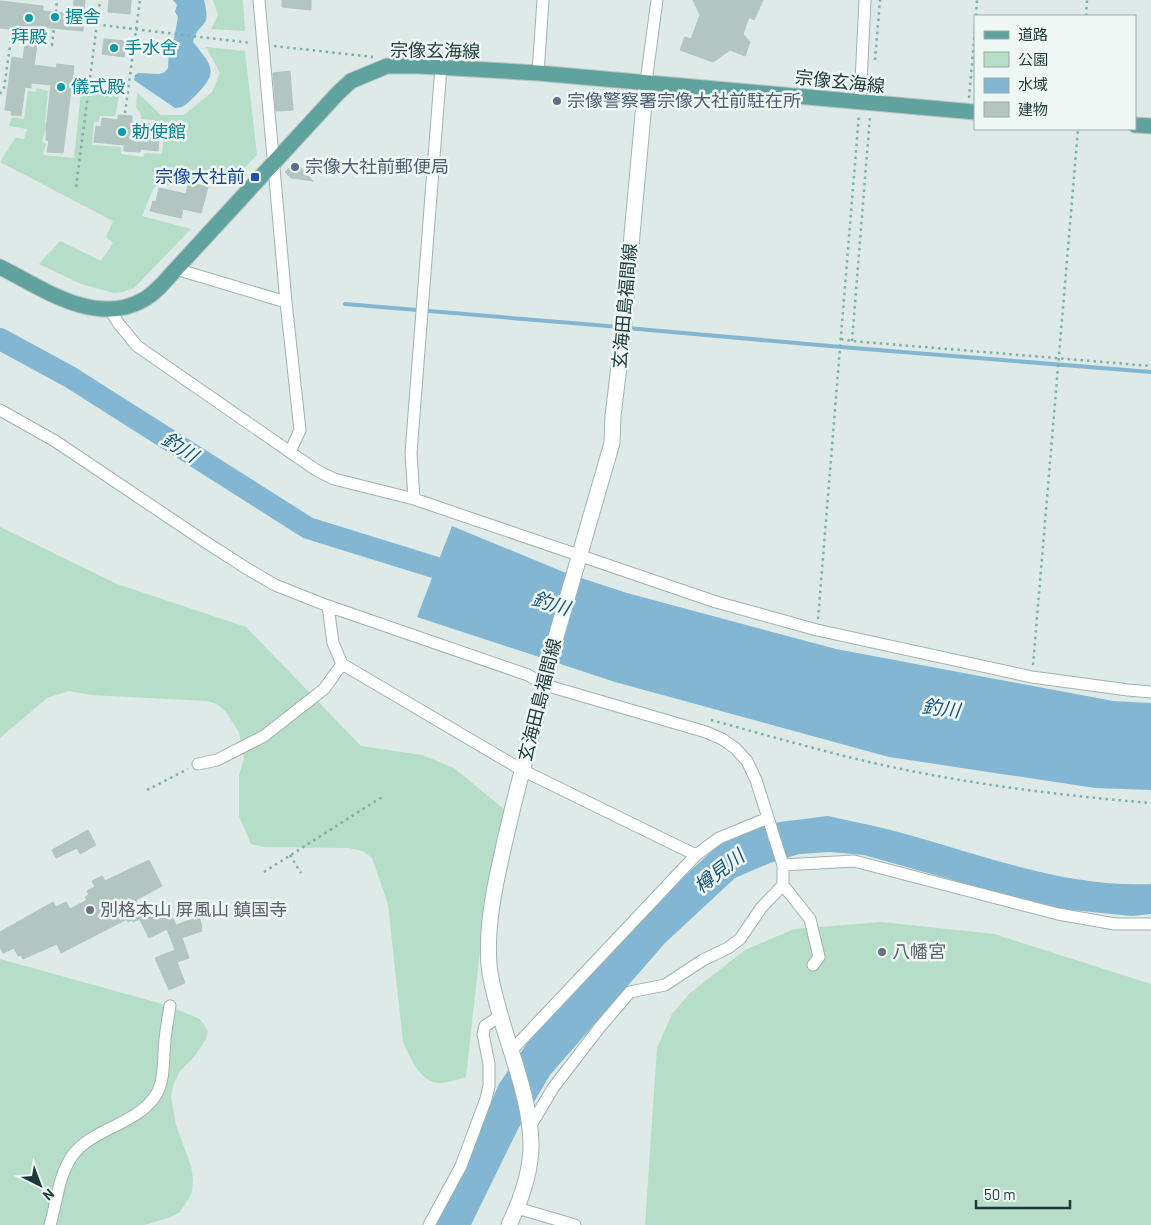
<svg xmlns="http://www.w3.org/2000/svg" width="1151" height="1225" font-family="Barlow,'Noto Sans JP',sans-serif">
  <rect width="100%" height="100%" fill="#ddeae7"/>
  <path fill="#b5ddc7" d="M213,0H243L245,31L211,29L218,15Z
    M206,47L245,51L257,155L230,183L188,179L181,186L158,185L153,189L142,216L191,229L134,288L123,292L114,293L81,284L39,264L60,241L101,261L113,243L106,237L113,221L0,162L15,138L24,139L27,129L9,126L12,117L24,119L28,91L35,92L37,88L48,91L45,123L49,124V131H45L42,142L46,144L43,155L74,158L81,91L119,96L115,116H100L99,122H94L92,145L121,147V154L143,157L145,153L162,154L164,136L152,134L154,120L141,119V114L136,107L137,92L161,115H184L212,92L220,73Z
    M0,527L117,584L246,627L361,746L422,755L454,768L505,810L487,886L466,1077C458,1079 450,1082 442,1083C421,1085 410,1057 403,1042L388,904L372,858L363,851L349,848L264,847L251,844L239,816V775L244,759L239,732L225,711L217,704L207,701L91,695L69,691L47,698L0,738Z
    M882,922L994,934L1151,984V1225H645L657,1048L672,1014L690,993L745,950L794,929Z
    M0,959L166,1005L200,1019L208,1031L206,1039L194,1057L180,1071L174,1083L171,1096L176,1125L191,1166L193,1179L192,1193L180,1212L171,1217L144,1225H0Z"/>
  <path fill="#82b6d2" d="M173,0H204C212,31 199,19 193,42C213,67 219,72 195,96C188,102 185,108 175,108L134,80L135,75L138,73L159,74L165,72L168,68L169,46L174,39L178,17L175,12L177,5Z
    M452,526L566,573L627,593L836,649L1113,701L1151,703V790L1095,788L889,757L615,682L417,617Z
    M828,816C855,822 882,827 909,835C988,857 1068,888 1151,884V914L1132,916L1052,908L864,855L830,852L799,854L770,863L735,878L665,943L550,1075L518,1129L471,1225H436L499,1084L528,1042L674,886L715,848L733,838L757,827L780,822Z"/>
  <g fill="none" stroke-linecap="round" stroke-linejoin="round">
    <path stroke="#82b6d2" stroke-width="4" d="M345,304L620,327
      M627,328L853,348L1151,372"/>
    <path stroke="#82b6d2" stroke-width="22" d="M0,339L70,377L308,528L466,577"/>
  </g>
  <path fill="#b3c5c0" stroke="#b0c4bf" d="M74,0H85L83,31L41,27L40,37H38L34,65L56,68L57,64L74,66L63,153L47,152L49,141L46,140L47,121L51,85L31,83V88L25,87L21,116L11,115L12,111L5,110L12,57L23,59L26,36L17,35L18,30L0,28V1L43,6V11L73,14Z
    M109,0H131L130,14L108,12Z
    M282,0H311V10L282,7Z
    M693,0H763L754,20L749,17L743,34L750,42L745,56L730,50L713,62L680,50L685,37L691,39L700,15Z
    M104,39L126,41L124,57L102,54Z
    M290,71L293,110L276,111L273,73Z
    M118,115L132,116V122L150,124L149,136L159,138L158,151L141,149L140,152L124,151V145L94,142L96,126L101,127L102,118L118,120Z
    M295,162L313,181L291,178L285,172Z
    M191,183L208,187L201,213L183,209L181,218L150,211L153,201L156,202L159,188L186,194L188,185L190,186Z
    M88,830L96,845L80,854L77,848L56,858L52,850Z
    M149,860L162,886L136,900L144,917L133,922L132,920L128,922L127,919L61,953L57,944L23,959L21,955L18,956L14,948L3,953L0,947V932L53,902L56,907L66,902L70,909L87,900L85,897L89,895L87,891L95,887L92,881L102,876L105,881Z
    M167,906L176,925L199,917L202,927L201,928L202,931L182,938L189,958L177,962L185,983L169,990L155,958L175,950L167,929L149,938L140,920Z"/>
  <g fill="none" stroke-linecap="round" stroke-linejoin="round">
    <defs>
      <path id="minor" d="M259,0L286,302L300,430L290,452
        M538,73L543,0
        M646,82L657,0
        M860,102L865,0
        M176,269L286,302
        M110,310L119,324L137,346L290,452L316,470L334,479L414,499L716,602L817,630L1032,677L1128,690L1151,692
        M0,410L55,441L204,541L246,568L275,585L328,606L528,675L545,685L706,732L722,739L735,748L747,761L756,780L783,865V885L761,908L740,939L728,948L703,960L665,985L630,992L600,1027L553,1088L530,1127
        M414,499L411,453L441,67
        M328,606L333,643L342,664L522,770L696,855
        M198,764L217,760L264,736L324,689L342,664
        M783,865L854,861L1058,914L1115,924H1151
        M783,885L810,919L819,957L813,965
        M511,1051L696,855L719,838L768,818
        M517,1208L575,1225
        M50,1225C57,1202 58,1177 72,1156C93,1127 139,1125 157,1093C165,1078 163,1057 165,1040C166,1029 168,1018 170,1006
        M429,1225L461,1166L486,1099L489,1086V1064L483,1034L485,1026L500,1016"/>
      <path id="secondary" d="M509,1225C521,1200 531,1173 531,1145C531,1107 515,1064 504,1028C498,1007 491,986 489,965C486,924 495,885 504,845C510,819 516,793 523,768C531,735 541,702 547,668L612,443L613,416L623,333L646,82"/>
      <path id="primary" d="M1135,125L1151,126
        M0,267C42,288 95,327 143,300C156,293 166,280 176,269L338,93L351,81L387,66H419L538,73L975,112"/>
    </defs>
    <use href="#minor" stroke="#a0b2af" stroke-width="13"/>
    <use href="#secondary" stroke="#9cb6b2" stroke-width="17"/>
    <use href="#primary" stroke="#bcc4c3" stroke-width="17"/>
    <path stroke="#7cafa9" stroke-width="2.5" stroke-dasharray="2.5 4" stroke-linecap="butt" d="M56,12L57,0
      M976,16L977,0
      M1086,16L1087,0
      M84,23L251,43
      M274,46L373,57
      M875,60L880,0
      M0,94L4,88L11,39L52,45L54,28
      M969,98L975,30
      M125,113L140,0
      M76,187L100,0
      M841,339L852,341L1151,366
      M852,341L870,116
      M818,619L859,114
      M1033,665L1078,129
      M711,720C762,734 814,749 865,761C959,783 1055,795 1151,803
      M147,790L188,769
      M290,855L301,873
      M264,872L382,797"/>
    <use href="#minor" stroke="#fff" stroke-width="11"/>
    <use href="#secondary" stroke="#fff" stroke-width="15"/>
    <use href="#primary" stroke="#60a29e" stroke-width="15"/>
  </g>
  <g fill="#0f9aa8" stroke="#eef7f4" stroke-width="2">
    <circle cx="55" cy="17" r="5"/>
    <circle cx="29" cy="18" r="5"/>
    <circle cx="114" cy="48" r="5"/>
    <circle cx="61" cy="87" r="5"/>
    <circle cx="122" cy="132" r="5"/>
  </g>
  <g fill="#5c6f8a" stroke="#eef7f4" stroke-width="2">
    <circle cx="557" cy="101" r="5"/>
    <circle cx="295" cy="167" r="5"/>
  </g>
  <rect fill="#1a4fb4" stroke="#eef7f4" stroke-width="2" x="250" y="172" width="10" height="10" rx="2.5"/>
  <g fill="#6b7280" stroke="#eef7f4" stroke-width="2">
    <circle cx="90" cy="910" r="5"/>
    <circle cx="882" cy="952" r="5"/>
  </g>
  <g text-anchor="middle" stroke-width="5" stroke-linejoin="round" paint-order="stroke">
    <g font-size="18" fill="#0d838f" stroke="#eef7f4" text-anchor="start">
      <text x="65" y="23">握舎</text>
      <text x="29" y="43" text-anchor="middle">拜殿</text>
      <text x="124" y="54">手水舍</text>
      <text x="71" y="93">儀式殿</text>
      <text x="132" y="138">勅使館</text>
    </g>
    <g font-size="18" fill="#1e3a38" stroke="#eef7f4">
      <text transform="translate(435 51) rotate(1)" y="6">宗像玄海線</text>
      <text transform="translate(840 82) rotate(6)" y="6">宗像玄海線</text>
      <text transform="translate(625 306) rotate(-85)" y="6">玄海田島福間線</text>
      <text transform="translate(540 700) rotate(-76)" y="6">玄海田島福間線</text>
    </g>
    <g font-size="18" fill="#4e5e75" stroke="#eef7f4" text-anchor="start">
      <text x="567" y="107">宗像警察署宗像大社前駐在所</text>
      <text x="305" y="173">宗像大社前郵便局</text>
    </g>
    <g font-size="18" fill="#164399" stroke="#eef7f4" text-anchor="end">
      <text x="245" y="183">宗像大社前</text>
    </g>
    <g font-size="18" fill="#5b616d" stroke="#eef7f4" text-anchor="start">
      <text x="100" y="916">別格本山 屏風山 鎮国寺</text>
      <text x="892" y="958">八幡宮</text>
    </g>
    <g font-size="19" font-style="italic" fill="#175578" stroke="#eef7f4">
      <text transform="translate(180 447) rotate(32)" y="7">釣川</text>
      <text transform="translate(551 603) rotate(17)" y="7">釣川</text>
      <text transform="translate(941 708) rotate(7)" y="7">釣川</text>
      <text transform="translate(719 871) rotate(-38)" y="7">樽見川</text>
    </g>
  </g>
  <rect x="974" y="15" width="162" height="115" fill="#eef7f4" stroke="#9baba9"/>
  <rect x="984" y="31" width="25" height="8" fill="#60a29e" stroke="#9baba9"/>
  <text x="1018" y="40" font-size="15" fill="#1e3a38">道路</text>
  <rect x="984" y="52" width="25" height="15" fill="#b5ddc7" stroke="#9baba9"/>
  <text x="1018" y="65" font-size="15" fill="#1e3a38">公園</text>
  <rect x="984" y="78" width="25" height="15" fill="#82b6d2" stroke="#9baba9"/>
  <text x="1018" y="90" font-size="15" fill="#1e3a38">水域</text>
  <rect x="984" y="102" width="25" height="15" fill="#b3c5c0" stroke="#9baba9"/>
  <text x="1018" y="115" font-size="15" fill="#1e3a38">建物</text>
  <g transform="translate(40 1185) rotate(138)" stroke="#eef7f4" stroke-width="4" paint-order="stroke">
  <path d="M0-4L9 19L0 12L-9 19Z" fill="#1e3a38"/>
  <text y="-8" font-size="14" font-weight="bold" text-anchor="middle" fill="#1e3a38">N</text>
  </g>
  <path d="M976 1200v8h94v-8" fill="none" stroke="#1e3a38" stroke-width="2.5"/>
  <text x="984" y="1200" font-size="15" fill="#1e3a38" stroke="#eef7f4" stroke-width="4" paint-order="stroke">50 m</text>
</svg>
